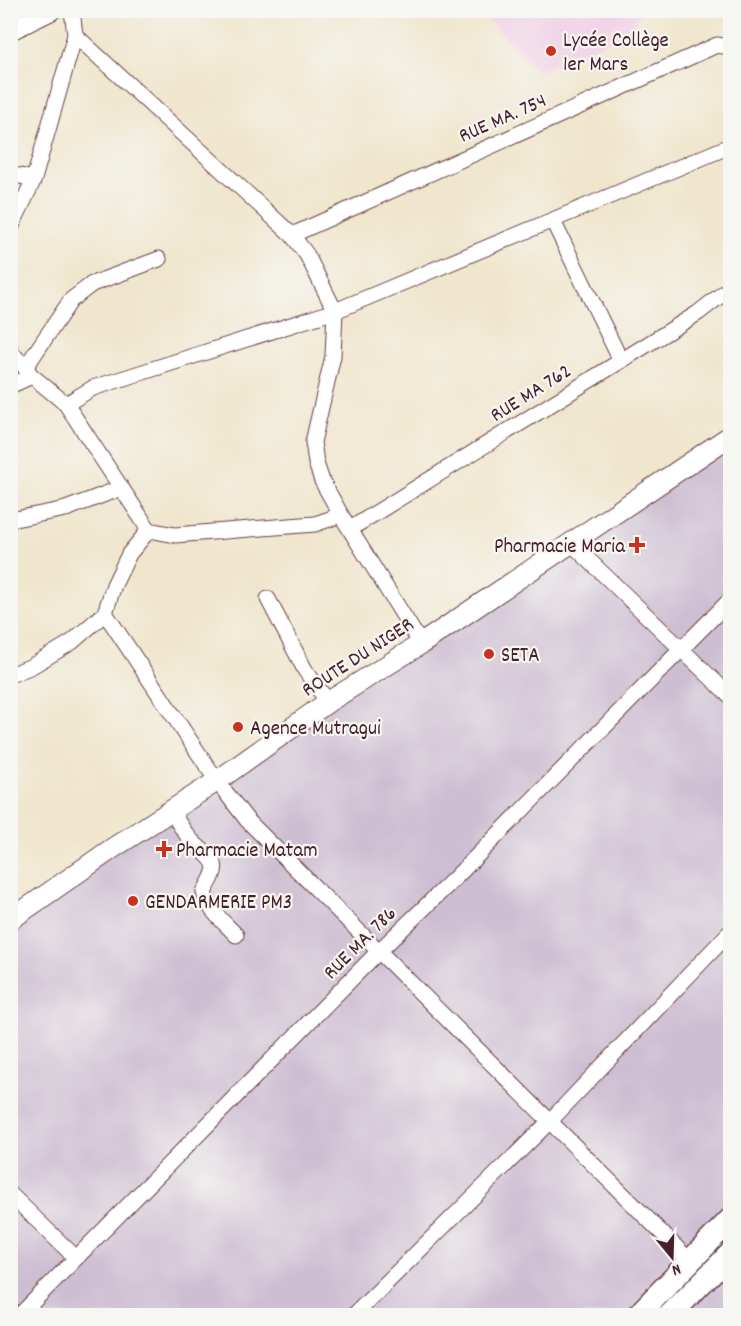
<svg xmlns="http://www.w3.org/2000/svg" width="741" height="1326" font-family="Dekko,sans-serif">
  <rect width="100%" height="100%" fill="#f6f6f2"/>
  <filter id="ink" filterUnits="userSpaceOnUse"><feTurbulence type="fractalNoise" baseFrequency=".0167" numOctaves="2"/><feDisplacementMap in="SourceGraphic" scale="12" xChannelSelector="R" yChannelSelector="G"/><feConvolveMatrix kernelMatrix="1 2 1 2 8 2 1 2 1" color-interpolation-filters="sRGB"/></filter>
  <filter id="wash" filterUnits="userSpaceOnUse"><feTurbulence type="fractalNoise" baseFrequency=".008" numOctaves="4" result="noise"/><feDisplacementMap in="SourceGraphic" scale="24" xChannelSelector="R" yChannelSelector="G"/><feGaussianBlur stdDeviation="1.35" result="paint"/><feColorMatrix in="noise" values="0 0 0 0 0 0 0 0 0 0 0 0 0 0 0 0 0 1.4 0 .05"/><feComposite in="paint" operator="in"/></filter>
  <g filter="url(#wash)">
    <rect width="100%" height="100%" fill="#f0e6cd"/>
    <path fill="#f0d0e5" d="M480,11H642L630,31L538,72Z"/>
    <path fill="#cebed2" d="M730,436V1212L626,1315L11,1316V920Z
      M730,1265V1315H681Z"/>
  </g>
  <g filter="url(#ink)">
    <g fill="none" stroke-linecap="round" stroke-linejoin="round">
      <defs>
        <path id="minor" d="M75,35L292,235L307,255L335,311L333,356L313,442L316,463L322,481L341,515L421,644
          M10,174L34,179
          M553,221L621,361
          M10,230L34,179L75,35L72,10
          M292,235L717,45L730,47
          M10,350L32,376L66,404L149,530L175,535L315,524L341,515
          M25,368L71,300L92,284L159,259
          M10,386L32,376
          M66,404L93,388L335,311L730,146
          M10,520L66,509L121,488
          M350,529L698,313L730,288
          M570,542L730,696
          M268,599L305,670L328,702
          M105,613L217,781L247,820L690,1261
          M10,675L32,666L72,642L105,613L114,585L129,554L149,530
          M171,811C178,821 184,833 193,842C215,863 223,861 204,892C207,909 224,922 236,935
          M10,1194L76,1258
          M19,1316L378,952L453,880L730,600
          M353,1316L550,1121L730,932"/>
        <path id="major" d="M10,30L51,10
          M10,920L113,848L217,781L328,702L421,644L730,436"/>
        <path id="highway" d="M637,1316L730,1220
          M669,1316L730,1254"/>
      </defs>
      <use href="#minor" stroke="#633d43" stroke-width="17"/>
      <use href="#major" stroke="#633d43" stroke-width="22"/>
      <use href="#highway" stroke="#633d43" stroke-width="25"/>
      <use href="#minor" stroke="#fff" stroke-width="15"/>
      <use href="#major" stroke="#fff" stroke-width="20"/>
      <use href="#highway" stroke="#fff" stroke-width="22"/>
    </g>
  </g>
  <g fill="#c8321e" stroke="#f6f6f2" stroke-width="2">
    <circle cx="551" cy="51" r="6"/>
    <path d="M634 536h6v6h6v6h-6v6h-6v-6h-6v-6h6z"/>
    <circle cx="489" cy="654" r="6"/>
    <circle cx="238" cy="727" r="6"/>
    <path d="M161 840h6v6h6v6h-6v6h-6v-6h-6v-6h6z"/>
    <circle cx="133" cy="901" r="6"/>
  </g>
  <g text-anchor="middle" stroke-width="4.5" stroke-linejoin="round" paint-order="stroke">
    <g font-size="21" fill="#4a1f2b" stroke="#f6f6f2" text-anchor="start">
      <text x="563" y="46">Lycée Collège<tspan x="563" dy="24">1er Mars</tspan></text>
      <text x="625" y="552" text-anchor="end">Pharmacie Maria</text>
      <text x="501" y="661">SETA</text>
      <text x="250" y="734">Agence Mutragui</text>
      <text x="176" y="856">Pharmacie Matam</text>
      <text x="145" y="908">GENDARMERIE PM3</text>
    </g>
    <g font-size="21" fill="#4a1f2b" stroke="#f6f6f2">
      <text transform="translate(502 117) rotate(-24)" y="7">RUE MA. 754</text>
      <text transform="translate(530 392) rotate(-32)" y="7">RUE MA 762</text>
      <text transform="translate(357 656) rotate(-33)" y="7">ROUTE DU NIGER</text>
      <text transform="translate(359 942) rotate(-45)" y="7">RUE MA. 786</text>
    </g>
  </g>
  <rect width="741" height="1326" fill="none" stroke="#f6f6f2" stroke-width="36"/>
  <g transform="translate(672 1257) rotate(161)" stroke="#f6f6f2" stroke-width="4.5" paint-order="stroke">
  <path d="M0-4.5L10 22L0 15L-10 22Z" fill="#4a1f2b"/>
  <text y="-9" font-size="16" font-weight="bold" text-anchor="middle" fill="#4a1f2b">N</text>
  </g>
</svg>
